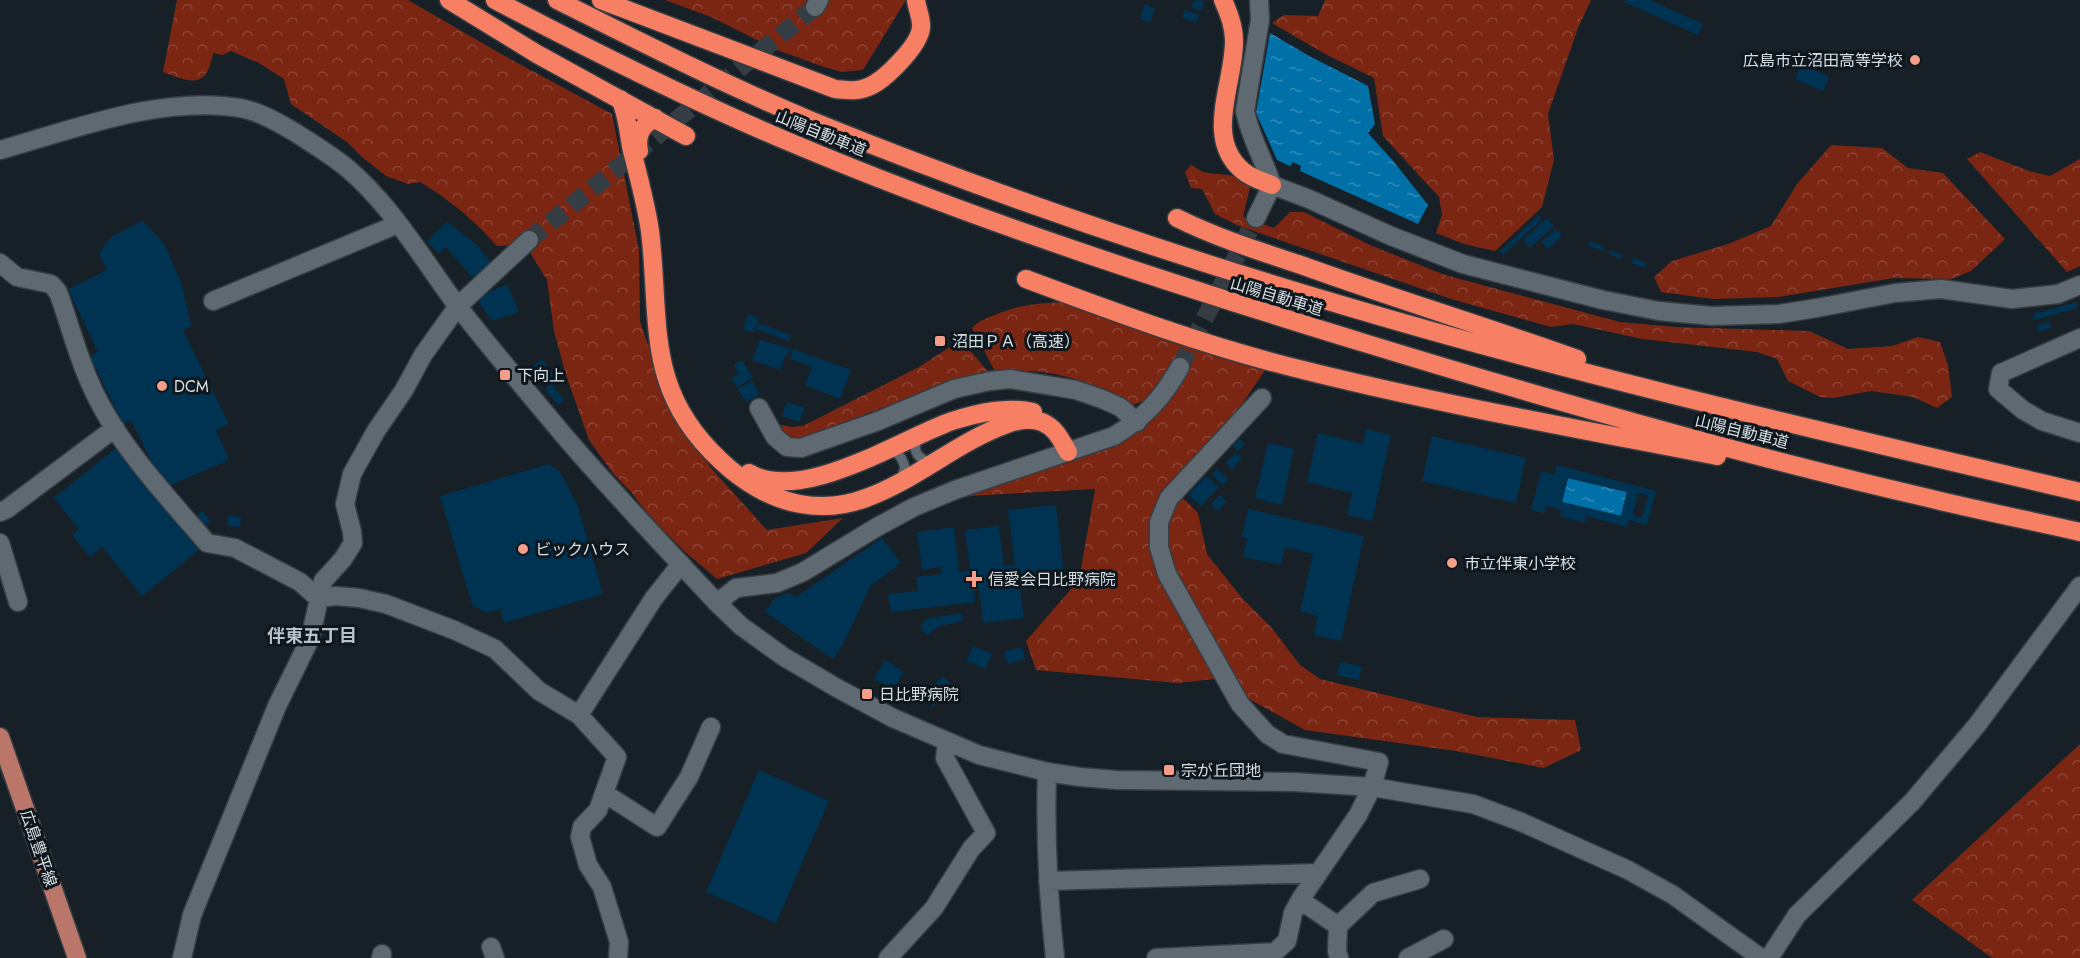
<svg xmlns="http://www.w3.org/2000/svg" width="2080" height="958" font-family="Jost,'Noto Sans JP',sans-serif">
  <defs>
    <pattern id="forest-crowns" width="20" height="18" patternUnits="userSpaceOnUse" patternTransform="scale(1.5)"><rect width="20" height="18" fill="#7b2613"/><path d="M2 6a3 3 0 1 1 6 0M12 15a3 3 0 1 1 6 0" fill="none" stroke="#8d4535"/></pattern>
    <pattern id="water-ripples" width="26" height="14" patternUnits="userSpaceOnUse" patternTransform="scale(1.5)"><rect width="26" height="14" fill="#0071a8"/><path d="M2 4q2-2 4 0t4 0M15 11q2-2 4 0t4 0" fill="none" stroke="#318bb8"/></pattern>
  </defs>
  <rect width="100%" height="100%" fill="#172027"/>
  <path fill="url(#forest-crowns)" d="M177,0H408L503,55L612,114L639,250L640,321L672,414L711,468L767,530L843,518L806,553L717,579L684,551L647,513L632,493L612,472L589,440L566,375L554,331L547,280L529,251L515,245L497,246C475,221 449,199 420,182L408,184L386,176L362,157L347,142L291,104L284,79L259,63L231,51L222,55L213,53C207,89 191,83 163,72Z
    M665,0H906L863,70L842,72L824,67L777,50L711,17Z
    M1325,0H1591L1578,28L1548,114L1554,160L1542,207L1495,251L1464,244L1436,233L1442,215L1439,197L1383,136L1374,78L1327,55L1272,23L1284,15L1318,16Z
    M1831,145L1882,148L1908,168L1943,173L2005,239L1971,271L1951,279L1894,278L1778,297L1713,299L1661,292L1654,277L1672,261L1728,244L1771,226L1797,184Z
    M1980,152L2029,171L2050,176L2080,159V266L2067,272L1967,159Z
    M1191,165C1195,167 1200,171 1204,172C1222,177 1237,170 1250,187L1243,217L1274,228L1290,212H1304L1370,245L1445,275L1620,322L1676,327L1809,331L1848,349L1892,346L1918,337L1940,342L1948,365L1952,397L1937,408L1913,397L1871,391L1833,398L1820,397L1788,381L1777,359L1757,352L1642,339L1573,324L1551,327L1451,299L1239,226L1215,214L1202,189L1191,188L1185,172Z
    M1069,302L1266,369L1180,495L1198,513L1207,554L1242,598L1271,627L1300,665L1320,679L1477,717L1575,720L1581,750L1544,768L1456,751L1305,730L1213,679L1178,683L1036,670L1026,641L1079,580L1095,489L950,497L1104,447L1146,425L1180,387L1164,375L1145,400L1133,405C1103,386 1066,373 1030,371C1019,371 1008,373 997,375L972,328C978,322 984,319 992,316C1019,304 1040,303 1069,302Z
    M963,342L990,374C949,384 910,397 871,412C849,420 819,441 797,441C787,440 782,432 777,424L792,427L803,426L919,367L956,343Z
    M2080,744V958H1992L1912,900Z"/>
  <path fill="url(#water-ripples)" d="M1270,33L1311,57L1368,86L1375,124L1368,133L1394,162L1428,205L1418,224L1300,171L1301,166L1293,162L1290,166L1277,160L1256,113Z
    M1568,478L1627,492L1621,516L1562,502Z"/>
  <path fill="#003351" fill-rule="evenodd" d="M1194,0L1205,1L1201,11L1191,8Z
    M1625,0H1650L1703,24L1698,35L1624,2Z
    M1145,4L1155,8L1150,23L1140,19Z
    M1185,10L1199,15L1196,23L1182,18Z
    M1802,64L1829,77L1823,91L1795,79Z
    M1539,215L1542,219L1503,255L1499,252Z
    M1547,218L1554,226L1530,248L1523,240Z
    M143,221L165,245L182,285L191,326L183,330L229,424L216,430L229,460L171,485L152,462L131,420L123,424L90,356L98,352L68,289L107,270L99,253L112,236Z
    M447,222L477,245L491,262L473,278L446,247L438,253L427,241Z
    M1556,229L1562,236L1548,249L1541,242Z
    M1590,241L1605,247L1603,251L1588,246Z
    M1610,250L1623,255L1621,259L1609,254Z
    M1633,258L1646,263L1645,268L1631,263Z
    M507,284L519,312L492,321L476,298Z
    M2077,302L2078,308L2034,320L2033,314Z
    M748,314L759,318L753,333L743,329Z
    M2049,322L2051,328L2038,331L2036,326Z
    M758,323L791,335L789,341L756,329Z
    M760,340L791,349L788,355L786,354L780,370L752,360Z
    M793,349L851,370L840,399L805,385L812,367L790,359Z
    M541,359L554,374L544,384L530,369Z
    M742,360L753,378L737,387L731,378L739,374L734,365Z
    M752,381L760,394L746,402L738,389Z
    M551,383L564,400L558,405L545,389Z
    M787,402L805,408L799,422L782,416Z
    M1366,429L1391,435L1372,521L1347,515L1352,493L1307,482L1318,433L1363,444Z
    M1432,436L1526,458L1516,503L1422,481Z
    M1239,439L1245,444L1238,451L1233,446Z
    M1268,443L1294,449L1282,505L1255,498Z
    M117,447L200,549L142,596L102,547L90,557L72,535L79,529L54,498Z
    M1235,453L1242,459L1232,469L1226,463Z
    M549,464L560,472L577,504L603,594L504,623L500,609L487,613L472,605L440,496Z
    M1557,465L1656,491L1647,525L1629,520L1627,527L1586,516L1585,523L1560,517L1562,510L1546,506L1544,513L1531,510L1541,471L1554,475ZM1568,478L1627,492L1621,516L1562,502ZM1638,493L1648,495L1642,518L1633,516Z
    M1217,469L1228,479L1223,485L1212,475Z
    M1206,476L1219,487L1201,506L1188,495Z
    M1220,495L1227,501L1218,511L1211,504Z
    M1056,505L1065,584L1020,589L1024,618L983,623L979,590H974L975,602L891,612L888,594L918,591L916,577L942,574L941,567L922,570L917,532L954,527L959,572L970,571L965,530L999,526L1004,566L1015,565L1008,510Z
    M1248,509L1364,536L1341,641L1314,635L1318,616L1300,611L1313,554L1285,547L1281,565L1243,557L1247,539L1242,537Z
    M202,511L211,522L205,527L196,516Z
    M228,515L241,517L240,527L227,526Z
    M882,538L901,563L871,585L843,644L833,659L765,612L775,598L788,593L796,597Z
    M961,613L963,621L939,626L928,635L922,631L921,625L926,619Z
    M973,646L992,654L985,669L966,661Z
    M1022,647L1025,659L1008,664L1004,652Z
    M885,660L904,672L893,690L874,678Z
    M1340,662L1362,667L1359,680L1337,675Z
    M943,676L962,695L954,703L945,694L933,707L922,696Z
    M759,770L829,801L776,923L706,892Z"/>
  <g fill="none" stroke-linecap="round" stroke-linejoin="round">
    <path stroke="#343d43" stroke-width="18" stroke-dasharray="18 9" stroke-linecap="butt" d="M529,240L815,7"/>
    <path stroke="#343d43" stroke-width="18" stroke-dasharray="18 9" stroke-linecap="butt" d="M1180,367L1256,218"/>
    <defs>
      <path id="lane" d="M918,438C911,452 919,461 934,462
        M888,451C899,452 903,458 905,469L900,480"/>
      <path id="street" d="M1259,0L1260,20L1245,111C1250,137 1264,160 1272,185
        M815,7L819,0
        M0,263L17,277L51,284L58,292C69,322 77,354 90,383C116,443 165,494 207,543L235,548L300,582L318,598L336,596L359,598L386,604L454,630L495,649L539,691L579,715L617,757L598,810L582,827L580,837L588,865L602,887L619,942L618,958
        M213,301L398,224
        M2080,338L2001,373L1998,389L2023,410L2042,421L2080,433
        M759,408L775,437L787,447L801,448L878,421L954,389L990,381L1010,379L1076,390L1102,399L1120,407L1137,422
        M0,512L7,509L115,428
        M0,543L18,602
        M579,715L654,598L681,564
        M1047,772C1045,834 1048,896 1055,958
        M604,793L657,827L689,777L711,727
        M1048,881L1318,873
        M1300,900L1338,926
        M491,947L495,958
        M182,958L192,915L277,706L310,639L323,581L343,559L353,543L352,532L345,504L352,474L376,431L404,390L423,355L458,306L529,240
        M381,958L382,954
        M888,958L934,908L971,849L986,833L945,758L947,742
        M1156,958L1275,952L1287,941L1293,913L1300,900L1358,815L1372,787L1379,762L1283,744L1267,734L1240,704L1167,574L1159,547V522L1169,498L1262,398
        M1339,958L1337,951L1338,926L1373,893L1420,879
        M1408,958L1444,939
        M1769,958L1797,915L1912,802L1977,725L2080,586"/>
      <path id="secondary" d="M0,150C75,129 162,95 240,108C261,112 279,123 296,133C313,144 331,155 347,168C391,205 422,258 456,304C490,348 526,390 561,432C611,491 665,547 717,603L741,626L784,657L837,688L893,718L979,755L1047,772L1080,777L1117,780L1294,782L1372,787L1473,804L1521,822L1628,870L1673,895L1761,958
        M1256,218L1272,185L1309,199L1391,236L1463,264L1603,300L1659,311L1712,316L1779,314L1817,308L1895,293L1941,289L2012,299L2058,294L2080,285
        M717,603L736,588L777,583L803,572L877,527L914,507L955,490L1114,436C1145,417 1162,399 1180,367"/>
      <path id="primary" d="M0,737L77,958"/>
      <path id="highway" d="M449,0L537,54L686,136
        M495,0C594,52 695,103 799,146C985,224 1178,286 1371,345C1554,401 1738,454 1924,497C1976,510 2028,520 2080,532
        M557,0C641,42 725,85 812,121C987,192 1165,253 1345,306C1587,378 1834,434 2080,492
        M601,0L835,89C847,90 857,92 868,87C884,81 919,46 921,28C922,19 917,9 916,0
        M1223,0C1229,13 1234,26 1234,40C1235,82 1203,138 1243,171C1251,178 1262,181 1272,185
        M620,99C628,116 628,133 632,151C639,178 646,204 650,231C661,323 644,390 721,461C742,481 771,499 800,504C822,508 845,506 866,498C916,480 957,442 1007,424C1018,420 1031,418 1042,422C1056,428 1061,440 1068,452
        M639,151C636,135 641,126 655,118
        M1177,218C1217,238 1259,251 1301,265C1392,298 1485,326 1577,359
        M1026,279C1117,313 1208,347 1303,370C1439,404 1579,429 1717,456
        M749,473C802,504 899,440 952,421C978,413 1007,406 1033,412"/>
    </defs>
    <use href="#lane" stroke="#363d43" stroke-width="12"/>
    <use href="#street" stroke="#363d43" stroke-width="21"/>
    <use href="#secondary" stroke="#363d43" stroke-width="21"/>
    <use href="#primary" stroke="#363d43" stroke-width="21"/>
    <use href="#highway" stroke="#363d43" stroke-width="21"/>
    <use href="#lane" stroke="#5f6972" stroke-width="9"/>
    <use href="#street" stroke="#5f6972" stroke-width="18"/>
    <use href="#secondary" stroke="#5f6972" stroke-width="18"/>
    <use href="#primary" stroke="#ba7669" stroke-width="18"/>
    <use href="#highway" stroke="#f77f63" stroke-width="18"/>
  </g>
  <g fill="#f49e89" stroke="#0e171e" stroke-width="2">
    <circle cx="1915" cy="60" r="6"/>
    <rect x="934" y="335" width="12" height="12" rx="3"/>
    <rect x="499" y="369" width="12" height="12" rx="3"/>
    <circle cx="162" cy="386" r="6"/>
    <circle cx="523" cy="549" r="6"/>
    <circle cx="1452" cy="563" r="6"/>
    <path d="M971 570h6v6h6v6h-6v6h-6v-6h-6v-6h6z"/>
    <rect x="861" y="688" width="12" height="12" rx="3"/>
    <rect x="1163" y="764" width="12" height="12" rx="3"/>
  </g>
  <g text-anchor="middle" stroke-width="6" stroke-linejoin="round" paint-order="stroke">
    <g font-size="16" fill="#d8dfe3" stroke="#0e171e" text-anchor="start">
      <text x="1903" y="66" text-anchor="end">広島市立沼田高等学校</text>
      <text x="952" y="347">沼田ＰＡ（高速）</text>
      <text x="517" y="381">下向上</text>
      <text x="174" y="392">DCM</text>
      <text x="535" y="555">ビックハウス</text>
      <text x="1464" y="569">市立伴東小学校</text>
      <text x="988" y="585">信愛会日比野病院</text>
      <text x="879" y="700">日比野病院</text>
      <text x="1181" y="776">宗が丘団地</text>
    </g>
    <g font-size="16" fill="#d8dfe3" stroke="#0e171e">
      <text transform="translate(821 133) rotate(22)" y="6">山陽自動車道</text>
      <text transform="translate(1277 296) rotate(17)" y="6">山陽自動車道</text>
      <text transform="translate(1742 431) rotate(14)" y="6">山陽自動車道</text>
      <text transform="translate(39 848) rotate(71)" y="6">広島豊平線</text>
    </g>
    <g font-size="18" font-weight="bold" fill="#b6c2cb" stroke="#0e171e">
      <text x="312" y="642">伴東五丁目</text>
    </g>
  </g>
</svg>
